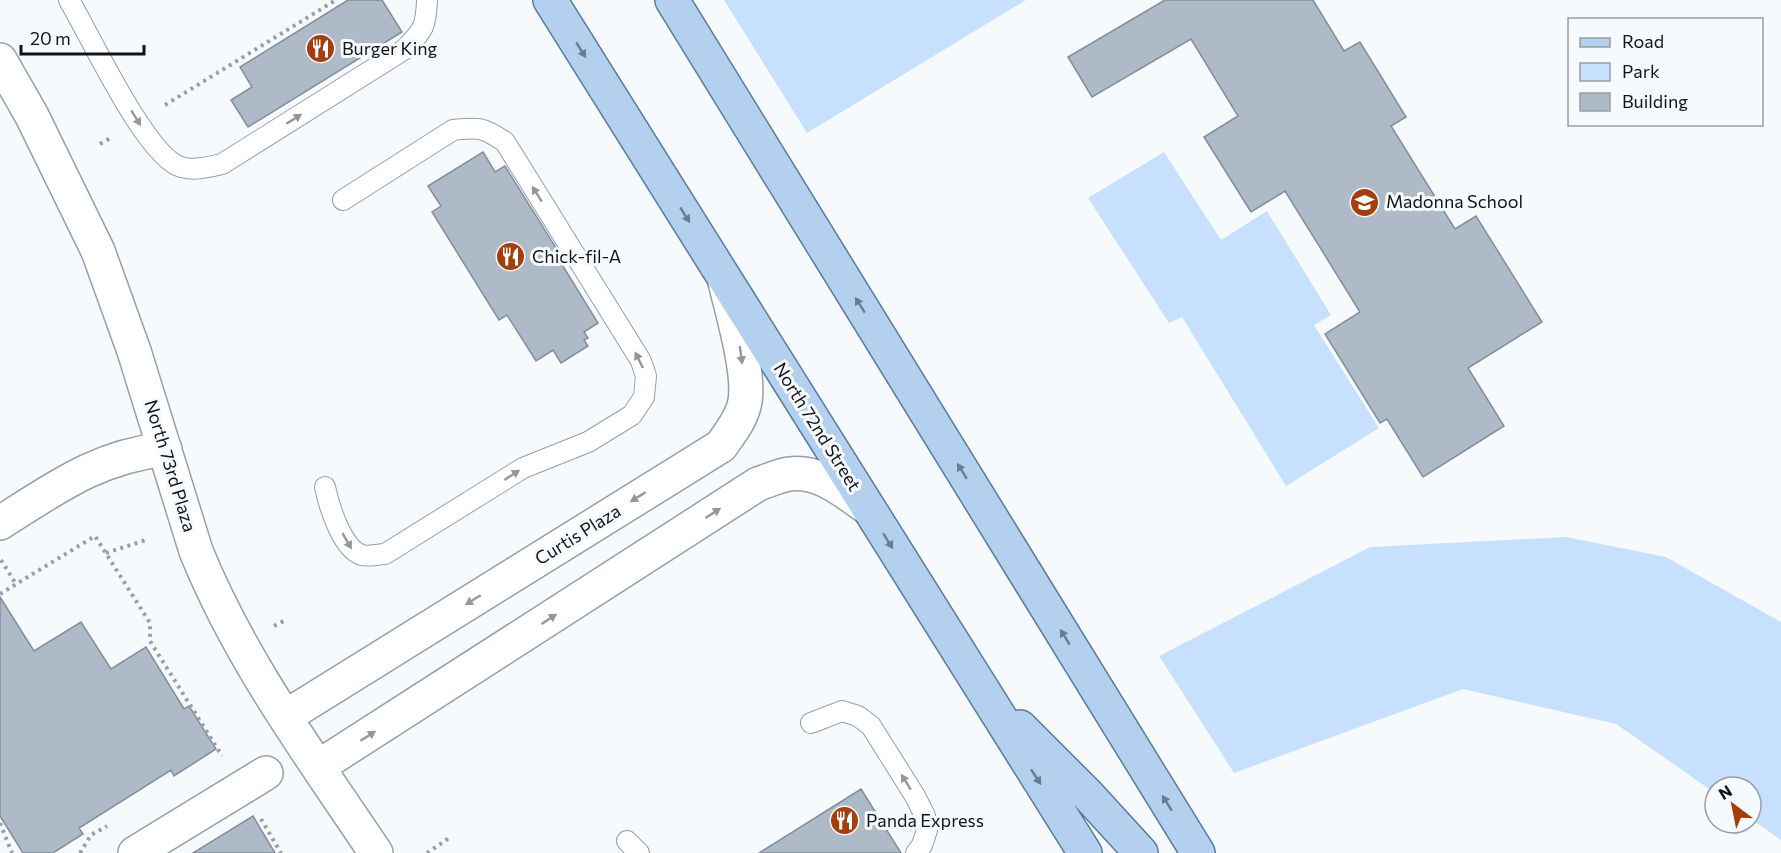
<svg xmlns="http://www.w3.org/2000/svg" width="1781" height="853" font-family="Commissioner,sans-serif">
  <rect width="100%" height="100%" fill="#f7fafd"/>
  <path fill="#c6e0fe" d="M724,0H1026L807,133Z
    M1164,152L1221,240L1267,211L1331,315L1314,325L1379,428L1286,486L1182,317L1169,323L1088,198Z
    M1566,537L1666,557L1781,622V840L1751,819V787H1715V793L1616,724L1463,689L1234,773L1159,656L1370,547Z"/>
  <path fill="#aebac8" stroke="#828e9b" stroke-width="1.5" d="M348,0H382L402,32L248,127L231,100L252,87L240,67Z
    M1165,0H1313L1344,51L1360,42L1406,117L1391,126L1455,229L1476,216L1542,322L1468,368L1504,426L1423,477L1387,419L1380,423L1325,334L1360,312L1285,191L1251,212L1204,137L1238,116L1191,39L1092,97L1068,57Z
    M483,152L495,172L505,166L561,256L558,258L598,323L584,332L588,338L584,340L588,346L561,363L553,350L536,361L507,315L499,320L432,212L441,206L428,186Z
    M0,597L34,651L81,622L111,669L146,647L184,709L189,706L216,749L174,776L171,770L79,828L83,834L53,853H23L0,816Z
    M861,789L901,853H759Z
    M253,816L275,853H193Z"/>
  <g fill="none" stroke-linecap="round" stroke-linejoin="round">
    <defs>
      <path id="lane" d="M69,0C90,35 146,157 181,167C194,171 209,167 222,164L405,49C423,30 426,28 427,0
        M325,487C329,506 342,549 362,555C369,557 378,554 385,554L523,468L588,442L632,415L644,397L646,376L641,361L505,142C483,127 479,127 453,130L343,200
        M811,723L842,711L858,716L871,726L915,796L925,816L927,830L922,845L916,853
        M627,841L639,853"/>
      <path id="street" d="M0,60L32,116L98,251L134,351L196,551C240,660 311,756 376,853
        M0,523C57,487 97,457 165,449
        M285,717L721,446C730,433 740,421 744,406C752,378 732,312 725,282
        M318,767L758,484C767,481 778,476 789,474C820,470 845,492 869,509
        M135,853L266,773"/>
      <path id="primary" d="M550,0L1085,853
        M672,0L1198,853
        M1020,727L1087,794L1141,853"/>
    </defs>
    <use href="#lane" stroke="#949fad" stroke-width="22"/>
    <use href="#street" stroke="#949fad" stroke-width="36"/>
    <use href="#primary" stroke="#5a7a9d" stroke-width="36"/>
    <path stroke="#9b9fa2" stroke-width="4" stroke-dasharray="3 4.5" stroke-linecap="butt" d="M165,105L336,0
      M100,144L112,137
      M106,553L146,540
      M1,560L16,584
      M0,594L95,536L150,623V641L222,756
      M274,626L284,621
      M261,819L281,853
      M0,823L12,853
      M80,853L91,835L107,826
      M427,853L449,838"/>
    <use href="#lane" stroke="#fff" stroke-width="20"/>
    <use href="#street" stroke="#fff" stroke-width="33"/>
    <use href="#primary" stroke="#b3d0ef" stroke-width="33"/>
  </g>
  <defs><path id="oneway-solid" d="M-6-.8H1V-3.2L6.5 0L1 3.2V.8H-6Z" transform="scale(1.5)"/></defs>
  <g fill="#6a7c8f">
    <use href="#oneway-solid" transform="translate(581 50) rotate(58)"/>
    <use href="#oneway-solid" transform="translate(685 215) rotate(58)"/>
    <use href="#oneway-solid" transform="translate(860 305) rotate(-122)"/>
    <use href="#oneway-solid" transform="translate(962 471) rotate(-122)"/>
    <use href="#oneway-solid" transform="translate(888 541) rotate(58)"/>
    <use href="#oneway-solid" transform="translate(1065 637) rotate(-122)"/>
    <use href="#oneway-solid" transform="translate(1036 777) rotate(57)"/>
    <use href="#oneway-solid" transform="translate(1167 803) rotate(-122)"/>
  </g>
  <g fill="#949698">
    <use href="#oneway-solid" transform="translate(136 118) rotate(58)"/>
    <use href="#oneway-solid" transform="translate(294 119) rotate(-32)"/>
    <use href="#oneway-solid" transform="translate(537 194) rotate(-122)"/>
    <use href="#oneway-solid" transform="translate(741 355) rotate(82)"/>
    <use href="#oneway-solid" transform="translate(639 360) rotate(-116)"/>
    <use href="#oneway-solid" transform="translate(512 475) rotate(-33)"/>
    <use href="#oneway-solid" transform="translate(638 497) rotate(148)"/>
    <use href="#oneway-solid" transform="translate(713 513) rotate(-33)"/>
    <use href="#oneway-solid" transform="translate(347 541) rotate(60)"/>
    <use href="#oneway-solid" transform="translate(473 600) rotate(148)"/>
    <use href="#oneway-solid" transform="translate(549 619) rotate(-33)"/>
    <use href="#oneway-solid" transform="translate(368 736) rotate(-32)"/>
    <use href="#oneway-solid" transform="translate(906 782) rotate(-122)"/>
  </g>
  <defs>
    <symbol id="restaurant-disc" viewBox="-11 -11 22 22"><circle r="9.5" fill="#a43f0d" stroke="#f7fafd"/><path d="M-5-6h1v4h1v-4h1v4h1v-4h1v5L-1.5 .5V6h-2V.5L-5-1ZM5-6V6H3V1.5H1.5Q1.5-4 5-6Z" fill="#fff"/></symbol>
    <symbol id="school-disc" viewBox="-11 -11 22 22"><circle r="9.5" fill="#a43f0d" stroke="#f7fafd"/><path d="M0-5L7-2L0 1L-7-2ZM-4 1L0 2.5L4 1V4Q0 6-4 4Z" fill="#fff"/></symbol>
  </defs>
  <g fill-rule="evenodd">
    <use href="#restaurant-disc" x="304" y="32" width="33" height="33"/>
    <use href="#school-disc" x="1348" y="186" width="33" height="33"/>
    <use href="#restaurant-disc" x="494" y="240" width="33" height="33"/>
    <use href="#restaurant-disc" x="828" y="804" width="33" height="33"/>
  </g>
  <g text-anchor="middle" stroke-width="6" stroke-linejoin="round" paint-order="stroke">
    <g font-size="18" fill="#11151a" stroke="#f7fafd" text-anchor="start">
      <text x="342" y="55">Burger King</text>
      <text x="1386" y="208">Madonna School</text>
      <text x="532" y="263">Chick-fil-A</text>
      <text x="866" y="827">Panda Express</text>
    </g>
    <g font-size="18" fill="#11151a" stroke="#f7fafd">
      <text transform="translate(817 427) rotate(58)" y="6">North 72nd Street</text>
      <text transform="translate(170 466) rotate(73)" y="6">North 73rd Plaza</text>
      <text transform="translate(578 535) rotate(-32)" y="6">Curtis Plaza</text>
    </g>
  </g>
  <rect x="1568" y="18" width="195" height="108" fill="#f7fafd" stroke="#9b9ea2" stroke-width="1.5"/>
  <rect x="1580" y="38" width="30" height="9" fill="#b3d0ef" stroke="#9b9ea2" stroke-width="1.5"/>
  <text x="1622" y="48" font-size="18" fill="#11151a">Road</text>
  <rect x="1580" y="63" width="30" height="18" fill="#c6e0fe" stroke="#9b9ea2" stroke-width="1.5"/>
  <text x="1622" y="78" font-size="18" fill="#11151a">Park</text>
  <rect x="1580" y="93" width="30" height="18" fill="#aebac8" stroke="#9b9ea2" stroke-width="1.5"/>
  <text x="1622" y="108" font-size="18" fill="#11151a">Building</text>
  <g transform="translate(1733 805) rotate(328)"><circle r="28" fill="#f7fafd" stroke="#9b9ea2" stroke-width="1.5"/>
  <path d="M0-4.5L10 22L0 15L-10 22Z" fill="#a43f0d"/>
  <text y="-9" font-size="16" font-weight="bold" text-anchor="middle" fill="#11151a">N</text>
  </g>
  <path d="M21 45v9h123v-9" fill="none" stroke="#11151a" stroke-width="3"/>
  <text x="30" y="45" font-size="18" fill="#11151a" stroke="#f7fafd" stroke-width="4.5" paint-order="stroke">20 m</text>
</svg>
